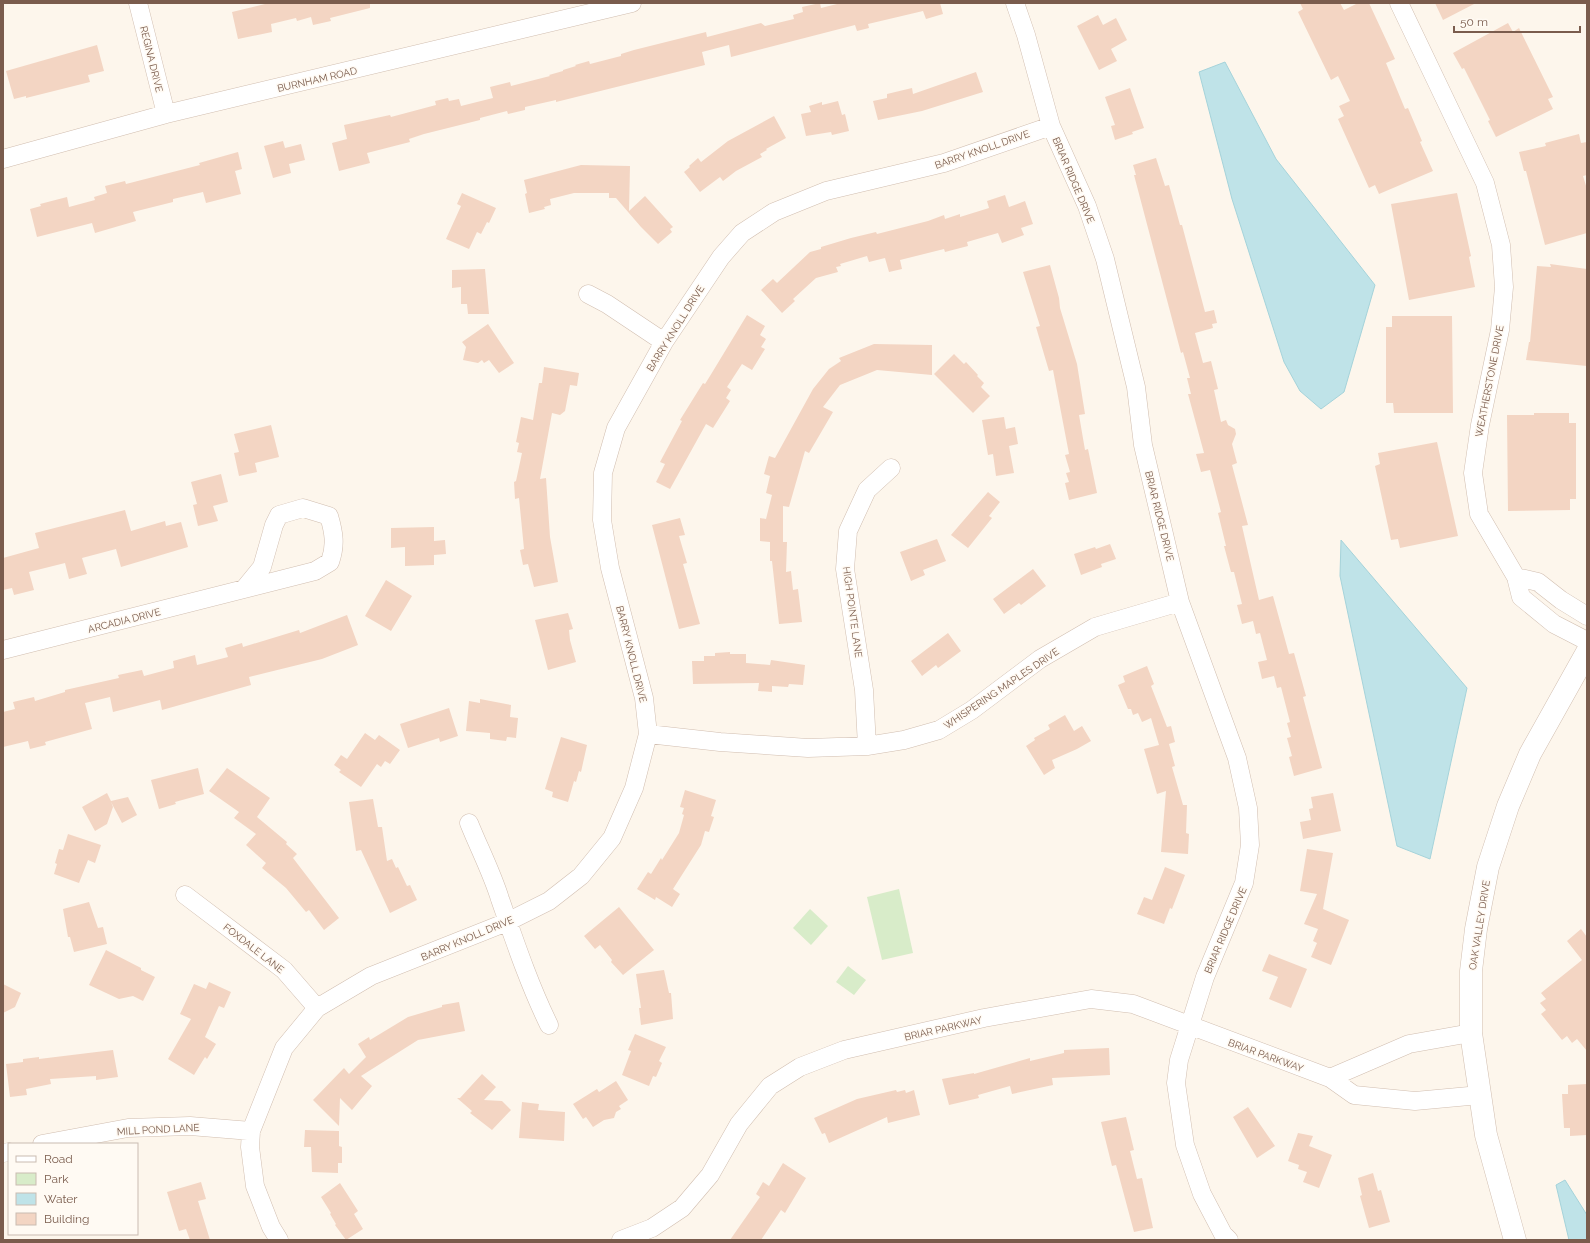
<svg xmlns="http://www.w3.org/2000/svg" width="1590" height="1243" font-family="Raleway,sans-serif">
  <rect width="100%" height="100%" fill="#fdf6ec"/>
  <path fill="#d8ecc9" d="M899,889L913,953L882,960L867,897Z
    M810,909L828,926L811,945L793,928Z
    M848,966L866,980L854,995L836,982Z"/>
  <path fill="#bfe3e8" stroke="#a5d3da" d="M1225,62L1276,159L1375,285L1344,392L1321,409L1300,391L1284,362L1232,199L1199,72Z
    M1341,540L1467,688L1430,859L1397,846L1340,576Z
    M1565,1180L1587,1215V1240H1569L1556,1185Z"/>
  <path fill="#f3d5c3" d="M269,3H370V8L330,18L331,21L313,25L311,17L297,21L296,18L271,24L272,32L238,39L232,12Z
    M820,3L821,8L841,3H940L943,14L926,19L923,11L868,24L869,28L857,31L855,25L731,57L729,45L702,52L705,65L556,102V100L525,107V110L508,114L507,111L480,118V120L424,134L409,139L410,142L367,153L370,163L339,171L332,143L347,139L344,125L390,115L391,117L436,105L435,101L448,98L449,101L459,99L461,106L493,98L490,87L510,82L511,86L550,76L549,75L563,71V70L576,66L575,65L589,61L590,64L621,56V54L634,50L706,32L707,37L761,23L765,26L794,19L793,15L803,12L802,7Z
    M1300,3H1340L1344,10L1358,3H1369L1395,59L1386,63L1405,109L1408,108L1422,141L1420,142L1433,171L1379,194L1375,185L1369,188L1338,119L1344,116L1339,106L1350,101L1338,76L1331,80L1298,12L1303,9Z
    M1435,3H1476L1443,20Z
    M1098,15L1103,25L1116,18L1127,40L1111,49L1117,61L1099,70L1077,26Z
    M1508,23L1513,32L1519,28L1553,97L1548,99L1553,109L1496,137L1488,121L1490,120L1464,68L1462,69L1453,53Z
    M97,45L104,71L88,75L90,82L26,98V96L14,99L6,71Z
    M976,72L983,92L922,111L878,120L873,101L887,98V94L912,88L913,94Z
    M1130,88L1144,128L1132,132L1133,134L1115,140L1111,126L1115,125L1105,97Z
    M838,101L842,115L845,114L849,131L832,135L831,132L806,136L801,114L811,112L809,106L822,102V105Z
    M774,116L786,138L766,149L767,150L760,154L762,157L736,171L723,181L720,177L700,192L684,172L690,167L689,166L698,158L701,162L728,141Z
    M1579,134L1581,143L1587,142V175L1583,176L1587,189V233L1545,245L1526,171H1524L1519,152L1546,146L1545,143Z
    M283,141L285,148L301,144L305,160L289,164L291,173L273,178L264,146Z
    M238,152L242,169L235,171L241,194L206,203L203,192L173,199V202L133,212L136,221L95,233L92,223L37,237L30,209L41,206L40,204L67,197L69,207L95,200L94,197L107,193L105,186L125,181L126,184L200,165L199,163Z
    M1156,158L1165,186L1169,185L1180,225H1182L1205,312L1214,310L1217,323L1212,324L1213,328L1195,333L1203,363L1211,361L1218,389L1214,390L1221,422L1226,420L1228,425L1235,429L1236,434L1232,444L1237,463L1232,465L1248,525L1242,526L1259,600L1273,596L1289,654L1294,653L1306,696L1303,697L1322,768L1294,776L1289,757L1292,756L1287,738L1291,737L1287,723L1290,722L1281,687L1277,688L1274,676L1262,679L1258,662L1267,660L1260,633L1256,634L1253,621L1242,624L1237,605L1242,604L1234,572H1231L1224,546H1226L1218,513L1221,512L1210,470L1201,472L1196,454L1204,453L1188,394H1191L1187,378H1190L1183,352L1181,353L1134,175H1136L1133,165Z
    M581,165L630,166L629,211L645,196L673,227L670,229L672,232L658,244L641,227L616,198H609V193H574L550,199L551,205L544,207L545,209L529,213L525,194L527,193L524,180Z
    M462,193L496,208L489,223L487,222L481,234L477,232L469,249L446,239L461,206L457,204Z
    M1457,193L1471,256L1469,257L1475,287L1409,300L1391,204Z
    M1005,195L1009,207L1025,201L1033,224L1021,228L1024,235L1002,243L998,233L967,242L968,246L945,252L944,249L900,260L902,269L889,272L885,258L869,262L867,256L840,264L841,266L836,267L838,272L816,278L793,299L795,301L782,313L761,290L773,279L777,283L810,252L821,249V247L851,238L876,232L877,234L928,221L944,215L945,219L960,214V217L989,208L987,201Z
    M1550,264L1587,269V366L1526,360L1529,342H1530L1537,266L1551,267Z
    M1050,265L1059,298L1060,308L1077,364L1085,414L1079,415L1085,450L1088,449L1097,493L1069,500L1065,483L1069,482L1066,473L1070,472L1065,455L1069,454L1053,370L1049,371L1036,327L1040,326L1023,272Z
    M485,269L489,314H468L467,304H461V287L452,288V270Z
    M747,315L765,326L760,335L766,339L761,347L765,349L752,370L742,364L727,387L731,390L726,398L730,401L713,428L706,424L670,489L656,482L665,464L660,462L682,421L680,420L703,383L705,384L710,376Z
    M1392,316H1452L1453,413H1394L1393,403H1386V327H1392Z
    M488,324L514,363L499,373L489,360L484,363L482,360L478,363L463,360L466,347L462,342Z
    M874,344L932,345V375L877,370L840,385L823,407L833,412L809,453L805,451L789,507L783,506V542H779H787L786,572L791,571L793,590L798,589L802,622L779,624L772,561H770V542L760,541V518L766,519L772,495L766,493L770,476L764,474L769,456L775,458L813,389L829,369L841,361L839,358Z
    M954,354L964,364L966,362L978,375L977,376L984,383L981,387L990,396L973,413L934,374Z
    M544,367L579,373L577,386L570,385L565,411L560,415L552,413L540,479L546,478L550,537L558,582L534,587L528,564L523,565L520,550L524,549L519,498L515,499L514,482L516,481L522,453L517,452L519,443L516,442L521,417L533,420L539,383H542Z
    M1534,413H1569V423H1576V499H1570V510L1508,511L1507,415H1534Z
    M1004,417L1006,429L1015,427L1018,444L1009,446L1014,473L996,476L993,454L988,455L982,420Z
    M271,425L279,457L255,463L257,472L239,476L234,453L239,452L234,434Z
    M1437,442L1458,536L1400,548L1398,539L1391,540L1375,466L1380,464L1378,453Z
    M221,474L228,502L213,506L218,521L198,526L193,505L197,504L191,482Z
    M988,492L1000,502L989,516L992,518L968,548L951,535Z
    M125,510L131,531L165,521L166,526L181,522L188,547L121,567L116,549L82,558L87,574L69,579L65,563L29,572L34,590L14,595L12,588L3,590V558L39,548L35,533Z
    M680,518L685,535L679,536L687,563L683,564L700,624L679,629L652,525Z
    M434,527V541L445,540L446,554L434,555V565L405,566V547L391,548V528Z
    M937,539L946,561L923,570L925,575L911,581L900,552Z
    M1110,544L1116,559L1101,564L1102,567L1081,575L1074,554L1095,547L1096,549Z
    M1033,569L1046,586L1021,605L1019,603L1004,614L993,599Z
    M386,580L412,596L391,631L365,616Z
    M568,613L573,629L569,630L570,640L576,662L548,670L535,620Z
    M347,615L358,645L322,659L249,677L251,685L162,710L160,700L113,712L110,697L85,703L92,729L45,742L46,745L30,749L28,741L3,747V712L15,709L13,702L34,697L35,701L65,692V690L119,678L118,675L142,670L144,676L174,668L173,661L195,655L197,665L228,657L225,648L242,643L243,647L299,630L300,633Z
    M948,633L961,651L938,668L936,665L922,676L911,661Z
    M730,652V654H746V663L770,665L771,660L805,665L803,685L789,684L788,687L772,686V692L758,691L759,683L693,684L692,661H704V656H715V653Z
    M1147,666L1154,684L1151,686L1167,727L1171,726L1175,742L1169,744L1175,766L1172,767L1183,805H1187L1186,833L1189,834L1188,854L1161,852L1166,791L1157,794L1144,749L1159,745L1151,718L1142,722L1138,713L1133,715L1131,709H1128L1118,685L1125,682L1123,676Z
    M480,699L511,705L510,717L518,718L516,738L507,737L506,741L490,739V733L466,731L469,701L480,703Z
    M449,708L458,736L440,742L439,738L408,748L400,724Z
    M1065,715L1074,731L1082,726L1091,741L1077,749L1052,760L1055,768L1044,775L1026,746L1035,740L1034,738L1050,729L1048,725Z
    M365,733L375,740L379,735L400,750L390,764L385,761L381,767L377,764L361,787L339,772L341,770L334,765L341,755L347,759Z
    M561,737L587,745L581,772L579,771L576,782L574,781L568,802L552,797L553,792L545,789Z
    M198,768L204,794L175,802L176,804L159,809L151,780Z
    M227,768L270,798L257,817L287,842L286,844L297,854L293,858L339,918L324,930L309,910L306,912L286,888L262,868L266,863L246,845L256,834L234,818L239,812L209,791Z
    M685,790L716,800L711,816L714,817L709,832L705,831L701,845L673,889L680,894L672,907L656,897L655,900L637,889L648,872L651,874L661,858L662,860L679,833L684,815L682,814L684,808L680,807Z
    M107,793L111,801L128,797L137,815L122,823L111,802L113,807L107,824L95,831L82,807Z
    M1333,793L1341,831L1303,839L1300,822L1311,820L1309,809L1313,808L1311,797Z
    M373,799L378,827H382L387,861L392,859L396,868L398,867L407,886L410,885L417,900L390,913L361,850L356,851L349,802Z
    M68,834L101,845L95,863L88,860L79,883L54,874L57,864L55,863L59,849L63,850Z
    M1307,849L1333,853L1323,909L1349,920L1331,965L1311,957L1317,943L1313,941L1318,929L1304,924L1317,894L1300,891Z
    M1165,867L1185,875L1172,909L1170,908L1164,924L1137,914L1144,897L1152,900Z
    M89,902L98,928L103,927L107,944L74,952L70,937H68L63,909Z
    M619,907L654,950L623,975L611,962L612,960L600,945L595,949L584,936Z
    M1581,929L1587,937V1051L1577,1039L1572,1043L1567,1036L1562,1040L1541,1014L1546,1010L1540,1003L1546,999L1541,993L1582,960L1567,941Z
    M106,950L141,968V970L155,977L143,1001L133,996L119,999L89,985Z
    M1269,954L1307,969L1291,1008L1269,999L1278,977L1262,971Z
    M664,970L669,993H671L673,1019L641,1025L639,1008H641L636,974Z
    M209,982L231,992L224,1008L219,1006L205,1037L216,1044L207,1059L205,1057L194,1075L168,1059L191,1019L180,1014L194,984L206,989Z
    M3,984L21,993L15,1007L3,1013Z
    M459,1002L465,1031L418,1040L361,1076L372,1086L352,1110L340,1098L339,1126L313,1100L344,1068L349,1074L366,1057L358,1044L369,1037L370,1040L408,1017L442,1007V1005Z
    M635,1034L666,1047L659,1061L662,1063L656,1077L653,1076L649,1086L622,1075L631,1051L628,1050Z
    M1109,1048L1110,1075L1052,1078L1053,1085L1012,1094L1010,1086L978,1095L979,1098L949,1105L942,1079L974,1073V1074L1030,1058V1061L1064,1053V1050Z
    M113,1050L118,1077L96,1080V1076L50,1079L51,1084L26,1089L27,1095L10,1097L6,1064L23,1062V1059L39,1057V1059Z
    M482,1074L496,1087L484,1100L502,1101L511,1110L492,1130L470,1113L472,1111L457,1098H460Z
    M616,1081L628,1100L619,1106L621,1109L616,1112L614,1118L604,1120L593,1127L586,1117L583,1119L573,1104L597,1089L599,1092Z
    M1587,1084V1135L1570,1136V1128H1564L1562,1094H1568V1085Z
    M896,1090L897,1092L905,1090L906,1093L914,1090L920,1115L888,1123L887,1117L829,1143L825,1133L822,1134L814,1118L857,1099Z
    M522,1102L539,1104L538,1110L565,1112L564,1141L519,1138Z
    M1248,1107L1275,1146L1257,1158L1233,1117Z
    M1126,1117L1134,1150L1130,1151L1137,1179L1142,1178L1153,1228L1134,1232L1116,1165L1112,1166L1101,1122Z
    M305,1130L339,1131V1146L342,1147V1163H338V1173L312,1172L311,1147H304Z
    M1298,1133L1313,1136L1309,1146L1332,1155L1319,1188L1303,1182L1307,1172L1298,1169L1299,1165L1288,1161Z
    M783,1163L806,1178L785,1213L781,1210L761,1240H730L760,1197L756,1194L763,1182L769,1186Z
    M1373,1173L1378,1191L1381,1190L1390,1222L1369,1228L1360,1196L1362,1195L1358,1178Z
    M201,1182L206,1199L198,1201L210,1240H190L186,1229L179,1231L167,1192Z
    M340,1183L358,1211L354,1214L363,1229L346,1240L335,1225L336,1224L330,1214L331,1213L321,1197Z"/>
  <g fill="none" stroke-linecap="round" stroke-linejoin="round">
    <defs>
      <path id="minor" d="M138,3L166,114
        M1015,3L1026,35L1051,126L1087,206L1105,259L1136,387L1143,445L1180,602L1237,758L1248,808L1250,845L1244,883L1205,977L1179,1060L1176,1083L1185,1145L1202,1194L1223,1234L1229,1240
        M1399,3L1485,183L1501,245L1504,287L1500,330L1480,425L1473,473L1479,514L1516,577L1521,597L1554,624L1587,641
        M3,159L166,114L632,3
        M588,294L607,304L664,342
        M1516,577L1538,582L1561,600L1587,616
        M3,650L315,571L330,562C336,545 334,533 329,516L303,508L279,515L274,525L262,567L244,589
        M648,734L720,742L808,748L867,746L904,740L939,730L972,710L1040,659L1095,627L1180,602
        M867,746L864,690L845,569L848,531L867,490L891,468
        M469,823C479,848 492,873 500,899C515,942 529,984 549,1025
        M185,895L284,970L317,1008
        M1330,1078L1409,1044L1471,1033
        M42,1144L128,1128L190,1126L251,1131
        M3,1153L9,1152
        M279,1240L271,1227L255,1186L250,1147L251,1131L284,1048L317,1008L371,976L507,922L549,901L581,876L612,838L634,788L648,734L644,698L610,568L602,520L603,473L616,428L664,342L721,257L742,233L774,212L826,191L944,163L1051,126
        M621,1240L652,1228L682,1208L710,1175L739,1124L770,1086L800,1067L844,1050L984,1018L1091,999L1133,1004L1330,1078L1354,1095L1415,1101L1480,1095"/>
      <path id="tertiary" d="M1515,1240L1486,1135L1471,1033V971L1476,929L1488,867L1508,806L1530,754L1587,652"/>
    </defs>
    <use href="#minor" stroke="#d1beb0" stroke-width="19"/>
    <use href="#tertiary" stroke="#d1beb0" stroke-width="23"/>
    <use href="#minor" stroke="#fff" stroke-width="18"/>
    <use href="#tertiary" stroke="#fff" stroke-width="22"/>
  </g>
  <g text-anchor="middle" stroke-width="3" stroke-linejoin="round" paint-order="stroke">
    <g font-size="10" fill="#7a5c4d" stroke="#fffaf3">
      <text transform="translate(152 59) rotate(76)" y="4">REGINA DRIVE</text>
      <text transform="translate(317 79) rotate(-13)" y="4">BURNHAM ROAD</text>
      <text transform="translate(982 149) rotate(-19)" y="4">BARRY KNOLL DRIVE</text>
      <text transform="translate(1074 180) rotate(67)" y="4">BRIAR RIDGE DRIVE</text>
      <text transform="translate(675 328) rotate(-58)" y="4">BARRY KNOLL DRIVE</text>
      <text transform="translate(1489 381) rotate(-79)" y="4">WEATHERSTONE DRIVE</text>
      <text transform="translate(1160 516) rotate(76)" y="4">BRIAR RIDGE DRIVE</text>
      <text transform="translate(853 612) rotate(82)" y="4">HIGH POINTE LANE</text>
      <text transform="translate(124 620) rotate(-14)" y="4">ARCADIA DRIVE</text>
      <text transform="translate(632 654) rotate(76)" y="4">BARRY KNOLL DRIVE</text>
      <text transform="translate(1001 688) rotate(-34)" y="4">WHISPERING MAPLES DRIVE</text>
      <text transform="translate(1479 925) rotate(-81)" y="4">OAK VALLEY DRIVE</text>
      <text transform="translate(1225 930) rotate(-67)" y="4">BRIAR RIDGE DRIVE</text>
      <text transform="translate(467 938) rotate(-23)" y="4">BARRY KNOLL DRIVE</text>
      <text transform="translate(254 948) rotate(38)" y="4">FOXDALE LANE</text>
      <text transform="translate(943 1028) rotate(-13)" y="4">BRIAR PARKWAY</text>
      <text transform="translate(1266 1055) rotate(20)" y="4">BRIAR PARKWAY</text>
      <text transform="translate(158 1129) rotate(-3)" y="4">MILL POND LANE</text>
    </g>
  </g>
  <rect width="1590" height="1243" fill="none" stroke="#7a5c4d" stroke-width="8"/>
  <rect x="8" y="1143" width="130" height="92" fill="#fffaf3" stroke="#cabbb1"/>
  <rect x="16" y="1156" width="20" height="6" fill="#ffffff" stroke="#cabbb1"/>
  <text x="44" y="1163" font-size="12" fill="#7a5c4d">Road</text>
  <rect x="16" y="1173" width="20" height="12" fill="#d8ecc9" stroke="#cabbb1"/>
  <text x="44" y="1183" font-size="12" fill="#7a5c4d">Park</text>
  <rect x="16" y="1193" width="20" height="12" fill="#bfe3e8" stroke="#cabbb1"/>
  <text x="44" y="1203" font-size="12" fill="#7a5c4d">Water</text>
  <rect x="16" y="1213" width="20" height="12" fill="#f3d5c3" stroke="#cabbb1"/>
  <text x="44" y="1223" font-size="12" fill="#7a5c4d">Building</text>
  <path d="M1454 26v6h126v-6" fill="none" stroke="#7a5c4d" stroke-width="2"/>
  <text x="1460" y="26" font-size="12" fill="#7a5c4d" stroke="#fffaf3" stroke-width="3" paint-order="stroke">50 m</text>
</svg>
